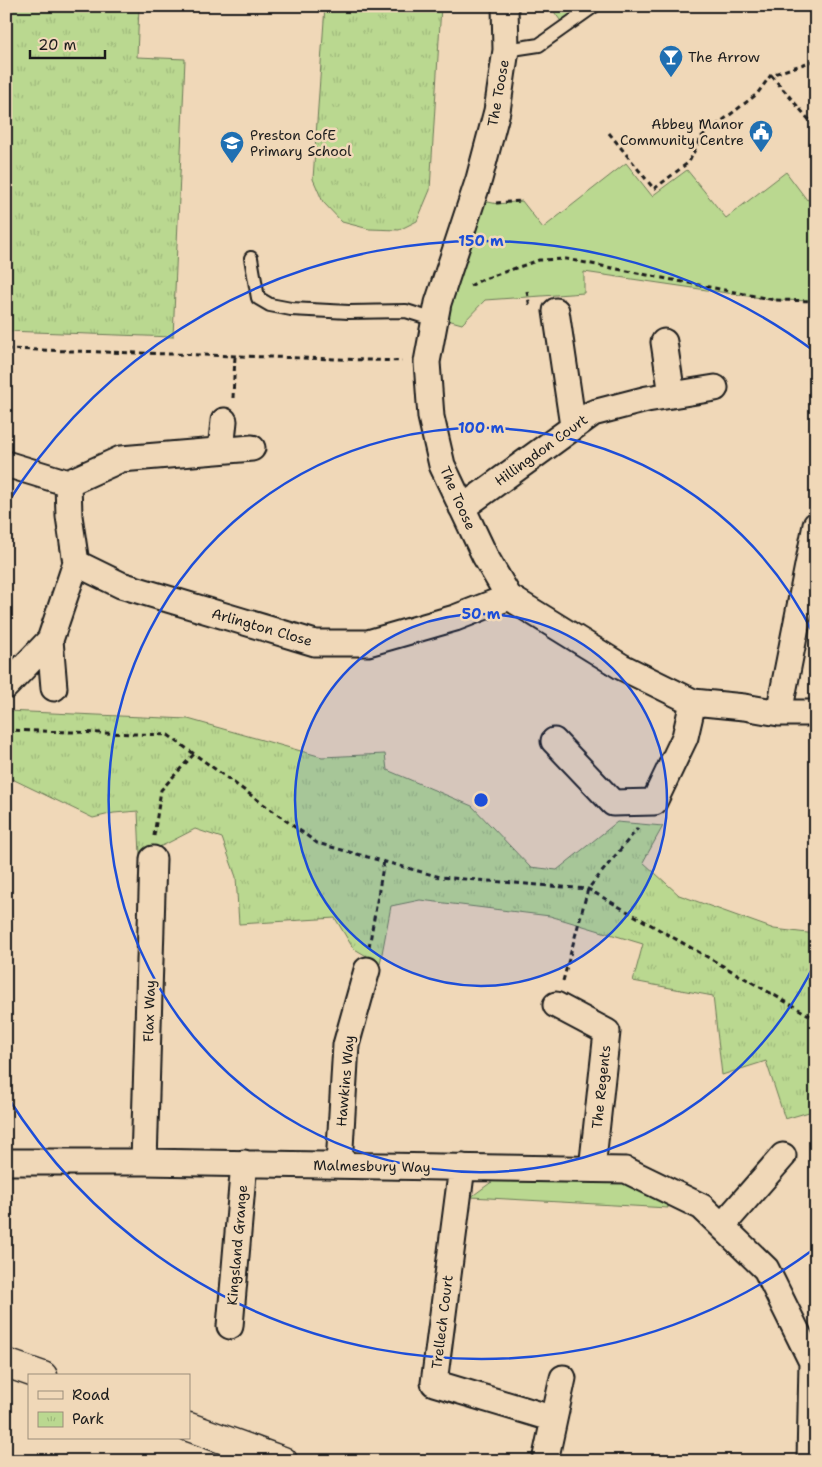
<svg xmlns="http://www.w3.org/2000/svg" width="822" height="1467" font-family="'Shantell Sans',sans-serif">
  <defs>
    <pattern id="park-tufts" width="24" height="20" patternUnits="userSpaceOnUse" patternTransform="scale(1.25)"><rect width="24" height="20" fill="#bad890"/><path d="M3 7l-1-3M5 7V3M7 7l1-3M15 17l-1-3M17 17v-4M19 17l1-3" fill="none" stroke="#9fb97c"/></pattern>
  </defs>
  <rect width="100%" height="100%" fill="#f0d8b8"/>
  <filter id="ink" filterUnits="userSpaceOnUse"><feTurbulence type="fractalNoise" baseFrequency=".02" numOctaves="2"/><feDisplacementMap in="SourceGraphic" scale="10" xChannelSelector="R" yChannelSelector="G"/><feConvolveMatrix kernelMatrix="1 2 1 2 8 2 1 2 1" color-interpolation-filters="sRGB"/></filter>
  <g filter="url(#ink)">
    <path fill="#bad890" stroke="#6b7a56" d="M550,6H590L565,27Z
      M626,163L652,196L687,170L726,218L786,172L807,200L816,194V301L775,300L584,272V293L485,300L462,324L444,319L483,201L498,204L522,201L543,228Z
      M497,1178L623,1182L668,1202V1208L471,1197Z"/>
    <path fill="url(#park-tufts)" stroke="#6b7a56" d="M6,6H139L137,57L185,59L173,337L6,331Z
      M325,6H441L430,190L417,221L399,230L369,229L342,222L323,202L313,179Z
      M6,711L188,719L322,757L385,754L387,770L472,806L530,867L557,870L617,822L663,826L643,862L679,895L774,929L816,934V1110L785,1119L766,1061L722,1075L713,996L633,981L643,944L550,916L420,900L391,906L380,964L353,948L335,918L239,924L236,877L222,838L195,829L166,844L140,855L138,811L114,813L93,818L6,776Z"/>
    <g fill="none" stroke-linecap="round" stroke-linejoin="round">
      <defs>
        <path id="service" d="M506,50L539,45L594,6
          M251,258L258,298L270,305L291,309L349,312L406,311L435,320"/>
        <path id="minor" d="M505,6L506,50L497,111L479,179L438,303L427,362L431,417L442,465L485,556L509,597L622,667L693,702L744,707L779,713H816
          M556,311L573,426
          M664,342L672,395
          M221,450L224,421
          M6,464L68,483L69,516L76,563L121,585L315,643H368L455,618L509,597
          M68,483L121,459L252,448
          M462,508L593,413L647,399L715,388
          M6,686L50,640
          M54,688L50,640L76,563
          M779,713L816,525
          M554,741L613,803L654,802L685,737L693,702
          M556,1005L607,1032L592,1169
          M6,1162H144L626,1170L702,1207L766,1269L812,1362L810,1461
          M144,1162L153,859
          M339,1165L346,1045L367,970
          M462,1167L434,1383L554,1419
          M722,1226L783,1156
          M230,1326L244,1163
          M545,1461L563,1378"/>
        <path id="tertiary" d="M6,1363L43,1376
          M189,1427L283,1461"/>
      </defs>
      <use href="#service" stroke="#1c1c1c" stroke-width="16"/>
      <use href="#minor" stroke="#1c1c1c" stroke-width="29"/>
      <use href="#tertiary" stroke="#1c1c1c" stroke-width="31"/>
      <path stroke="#1c1c1c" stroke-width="3" stroke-dasharray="5 4" stroke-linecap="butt" d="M771,75L816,128
        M609,133L654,189L689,162L701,137L757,94L771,75L816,60
        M496,203L522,201
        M470,286L481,280L539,260L566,259L775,300L816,301
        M527,291L530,308
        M6,349L402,361
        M233,398L235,356
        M6,730L168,735L317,843L440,877L588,889L816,1019
        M154,836L161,790L194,754
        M369,947L384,861
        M563,981L588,889L638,828"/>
      <use href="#service" stroke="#f0d8b8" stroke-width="12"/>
      <use href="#minor" stroke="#f0d8b8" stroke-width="25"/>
      <use href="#tertiary" stroke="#f0d8b8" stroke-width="28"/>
    </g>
  </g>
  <circle cx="481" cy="800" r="186" fill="#1d4ed8" fill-opacity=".12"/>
  <g fill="none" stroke="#1d4ed8" stroke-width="2.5">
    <circle cx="481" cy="800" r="186"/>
    <path d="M815 963A372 372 0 1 1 815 637"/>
    <path d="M814 1249A559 559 0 0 1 7 1096M7 504A559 559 0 0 1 814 351"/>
  </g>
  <defs>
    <symbol id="bar-pin" viewBox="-11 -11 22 30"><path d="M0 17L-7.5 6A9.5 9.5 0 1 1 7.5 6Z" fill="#1f6fb2" stroke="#f0d8b8"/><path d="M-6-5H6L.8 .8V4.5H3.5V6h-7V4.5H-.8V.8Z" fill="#fff"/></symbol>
    <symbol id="civic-pin" viewBox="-11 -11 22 30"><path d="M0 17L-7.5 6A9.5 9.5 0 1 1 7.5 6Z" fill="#1f6fb2" stroke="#f0d8b8"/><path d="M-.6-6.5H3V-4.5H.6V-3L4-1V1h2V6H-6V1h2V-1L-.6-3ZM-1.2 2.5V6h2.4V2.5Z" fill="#fff"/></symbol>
    <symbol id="school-pin" viewBox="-11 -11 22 30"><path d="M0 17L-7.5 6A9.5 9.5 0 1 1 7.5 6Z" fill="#1f6fb2" stroke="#f0d8b8"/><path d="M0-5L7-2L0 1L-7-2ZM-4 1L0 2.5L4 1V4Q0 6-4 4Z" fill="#fff"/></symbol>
  </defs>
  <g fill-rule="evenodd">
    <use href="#bar-pin" x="657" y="43" width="28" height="38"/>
    <use href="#civic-pin" x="747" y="118" width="28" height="38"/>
    <use href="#school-pin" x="218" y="129" width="28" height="38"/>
  </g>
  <g text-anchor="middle" stroke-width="5" stroke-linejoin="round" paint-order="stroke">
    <g font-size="14" fill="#1c1c1c" stroke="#f0d8b8" text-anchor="start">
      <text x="688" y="62">The Arrow</text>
      <text x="744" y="129" text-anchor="end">Abbey Manor<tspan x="744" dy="16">Community Centre</tspan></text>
      <text x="250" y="140">Preston CofE<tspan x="250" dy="16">Primary School</tspan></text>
    </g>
    <g font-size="14" fill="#1c1c1c" stroke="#f0d8b8">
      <text transform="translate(498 93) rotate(-80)" y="5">The Toose</text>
      <text transform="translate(541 450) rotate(-36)" y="5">Hillingdon Court</text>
      <text transform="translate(458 498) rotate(66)" y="5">The Toose</text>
      <text transform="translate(262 627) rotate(16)" y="5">Arlington Close</text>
      <text transform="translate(149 1011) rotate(-88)" y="5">Flax Way</text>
      <text transform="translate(345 1081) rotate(-85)" y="5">Hawkins Way</text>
      <text transform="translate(601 1087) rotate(-84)" y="5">The Regents</text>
      <text transform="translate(372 1166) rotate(1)" y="5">Malmesbury Way</text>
      <text transform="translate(237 1245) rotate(-85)" y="5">Kingsland Grange</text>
      <text transform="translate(442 1322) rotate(-83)" y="5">Trellech Court</text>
    </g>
  </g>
  <circle cx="481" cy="800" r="8" fill="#1d4ed8" stroke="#f0d8b8" stroke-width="2.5"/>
  <g font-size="15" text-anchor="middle" font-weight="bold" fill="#1d4ed8" stroke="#f0d8b8" stroke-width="5" stroke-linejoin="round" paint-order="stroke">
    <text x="481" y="246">150 m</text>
    <text x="481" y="433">100 m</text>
    <text x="481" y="619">50 m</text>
  </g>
  <rect width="822" height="1467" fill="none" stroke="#f0d8b8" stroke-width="25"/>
  <rect x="12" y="12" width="797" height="1442" fill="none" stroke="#1c1c1c" stroke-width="2" filter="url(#ink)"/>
  <rect x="28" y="1374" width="162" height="65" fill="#f0d8b8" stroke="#9b8d7a"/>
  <rect x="38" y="1391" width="25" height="8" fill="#f0d8b8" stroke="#9b8d7a"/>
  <text x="72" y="1400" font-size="15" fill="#1c1c1c">Road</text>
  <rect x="38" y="1412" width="25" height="15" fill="url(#park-tufts)" stroke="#9b8d7a"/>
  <text x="72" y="1424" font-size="15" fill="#1c1c1c">Park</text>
  <path d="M30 50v8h75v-8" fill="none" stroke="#1c1c1c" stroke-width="2.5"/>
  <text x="38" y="50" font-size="15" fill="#1c1c1c" stroke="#f0d8b8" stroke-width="4" paint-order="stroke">20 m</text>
</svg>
